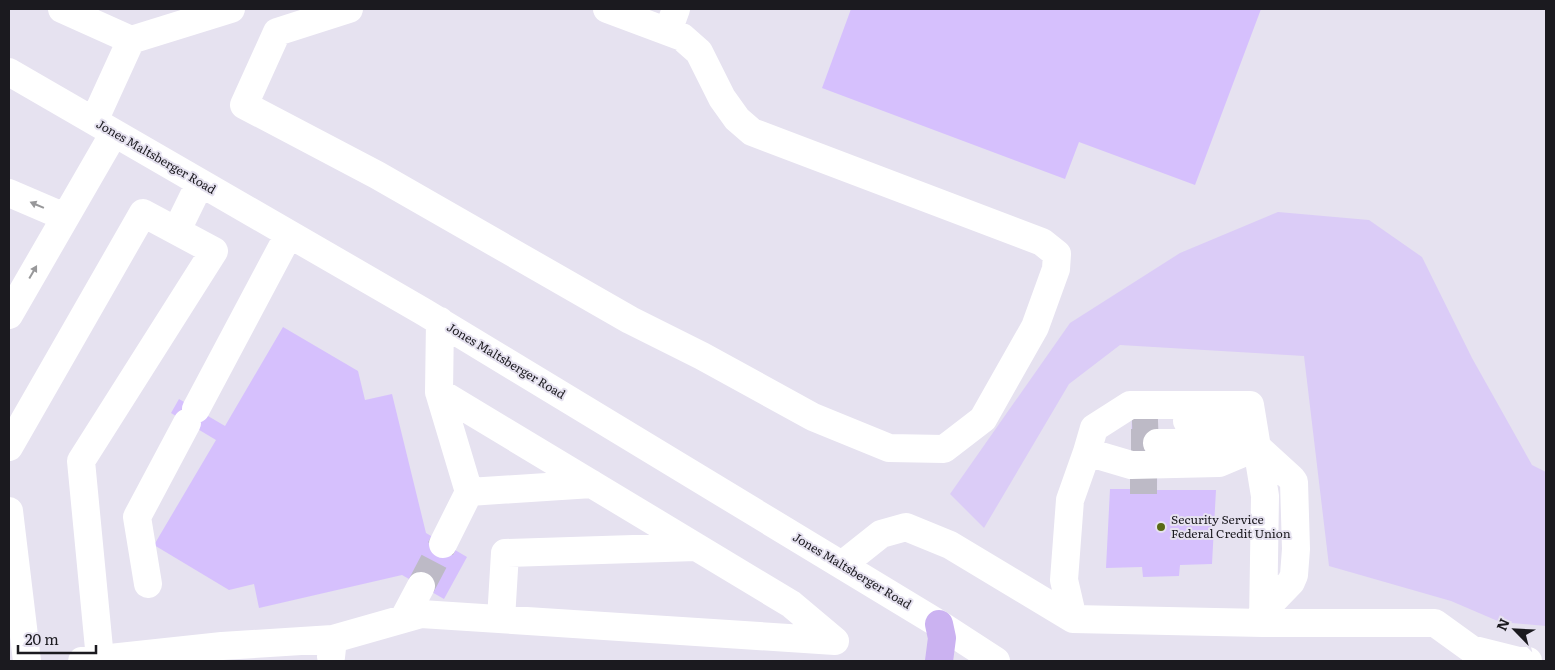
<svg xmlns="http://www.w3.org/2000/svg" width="1555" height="670" font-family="Literata,serif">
  <rect width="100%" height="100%" fill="#e6e2f0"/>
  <path fill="#dbccf7" d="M1278,212L1369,220L1422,257L1472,358L1532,465L1546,472V626L1500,622L1451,601L1329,566L1304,356L1120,345L1069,384L984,528L950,494L1070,323L1180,253Z"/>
  <path fill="#d6c0fd" d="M851,9H1261L1195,185L1079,142L1065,179L822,88Z
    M283,327L358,371L365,400L392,394L426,533L467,557L444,599L402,575L259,608L254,584L229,590L154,545L216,440L171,413L179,399L225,426Z
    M1132,413L1158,414L1157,490H1216L1212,564L1180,565L1179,576L1143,577L1142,567L1106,568L1110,489H1130Z"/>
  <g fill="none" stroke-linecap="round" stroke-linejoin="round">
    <path stroke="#bdbac6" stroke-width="28" stroke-dasharray="28 14" stroke-linecap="butt" d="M1132,422L1158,421
      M1131,443H1157
      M1130,480H1157
      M421,586L443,544"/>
    <path stroke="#fff" stroke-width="28" d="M62,9L131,40
      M349,9L277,32L244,105L377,175L630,320L702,356L813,417L889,448L944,449L983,419L1035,327L1056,269L1057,254L1042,242L752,132L737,119L722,98L699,52L682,37L607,9
      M668,31L676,9
      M9,72L424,312L939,624L996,661
      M94,121L131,40L231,9
      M9,193L65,217
      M177,230L200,183
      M9,315L114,133
      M439,392L469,492L592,484
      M196,409L289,234
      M1187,421H1218L1257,447L1291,478L1294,482L1296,549L1294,575L1291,582L1263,611
      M1157,443L1220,442L1253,447
      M9,447L143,213L214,251L81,461L100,659
      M1087,452L1131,465L1219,463L1257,447
      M9,511L27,661
      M443,544L469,492
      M842,565L881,534L906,527L950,545L1073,619L1263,623L1265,496L1250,405H1130L1094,428L1087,452L1070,500L1064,580L1073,619
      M148,584L137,517L187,423
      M404,618L421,586
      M501,619L505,553L696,547
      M1263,623H1435L1471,649L1519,661H1528
      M333,639L421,614L835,641L791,604L439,392L440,321
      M82,661L222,646L333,639L331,657"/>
    <path stroke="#cbb2f1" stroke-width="28" d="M939,624L942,638L939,661"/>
  </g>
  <defs><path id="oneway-solid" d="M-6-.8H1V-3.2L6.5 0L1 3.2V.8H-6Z" transform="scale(1.25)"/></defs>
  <g fill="#98989a">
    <use href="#oneway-solid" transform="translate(37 205) rotate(-157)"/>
    <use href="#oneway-solid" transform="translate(33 272) rotate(-60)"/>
  </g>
  <circle fill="#596a15" stroke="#e6e2f0" stroke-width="2" cx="1161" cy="527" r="5"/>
  <g text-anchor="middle" stroke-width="4" stroke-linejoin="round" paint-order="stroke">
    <g font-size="12" fill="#1b1a1f" stroke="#e6e2f0">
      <text transform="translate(156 157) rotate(30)" y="4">Jones Maltsberger Road</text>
      <text transform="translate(506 361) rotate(31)" y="4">Jones Maltsberger Road</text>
      <text transform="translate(852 571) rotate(31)" y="4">Jones Maltsberger Road</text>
    </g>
    <g font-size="12" fill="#1b1a1f" stroke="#e6e2f0" text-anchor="start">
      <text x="1171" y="524">Security Service<tspan x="1171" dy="14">Federal Credit Union</tspan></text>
    </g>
  </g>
  <rect width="1555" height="670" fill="none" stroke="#1b1a1f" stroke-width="20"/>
  <g transform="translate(1515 630) rotate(294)" stroke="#e6e2f0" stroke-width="4" paint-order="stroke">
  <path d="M0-4L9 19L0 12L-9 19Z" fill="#1b1a1f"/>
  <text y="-8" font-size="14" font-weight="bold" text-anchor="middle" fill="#1b1a1f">N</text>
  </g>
  <path d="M18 645v8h78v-8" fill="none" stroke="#1b1a1f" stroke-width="2.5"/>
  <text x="25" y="645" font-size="15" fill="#1b1a1f" stroke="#e6e2f0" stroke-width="4" paint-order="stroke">20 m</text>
</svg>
